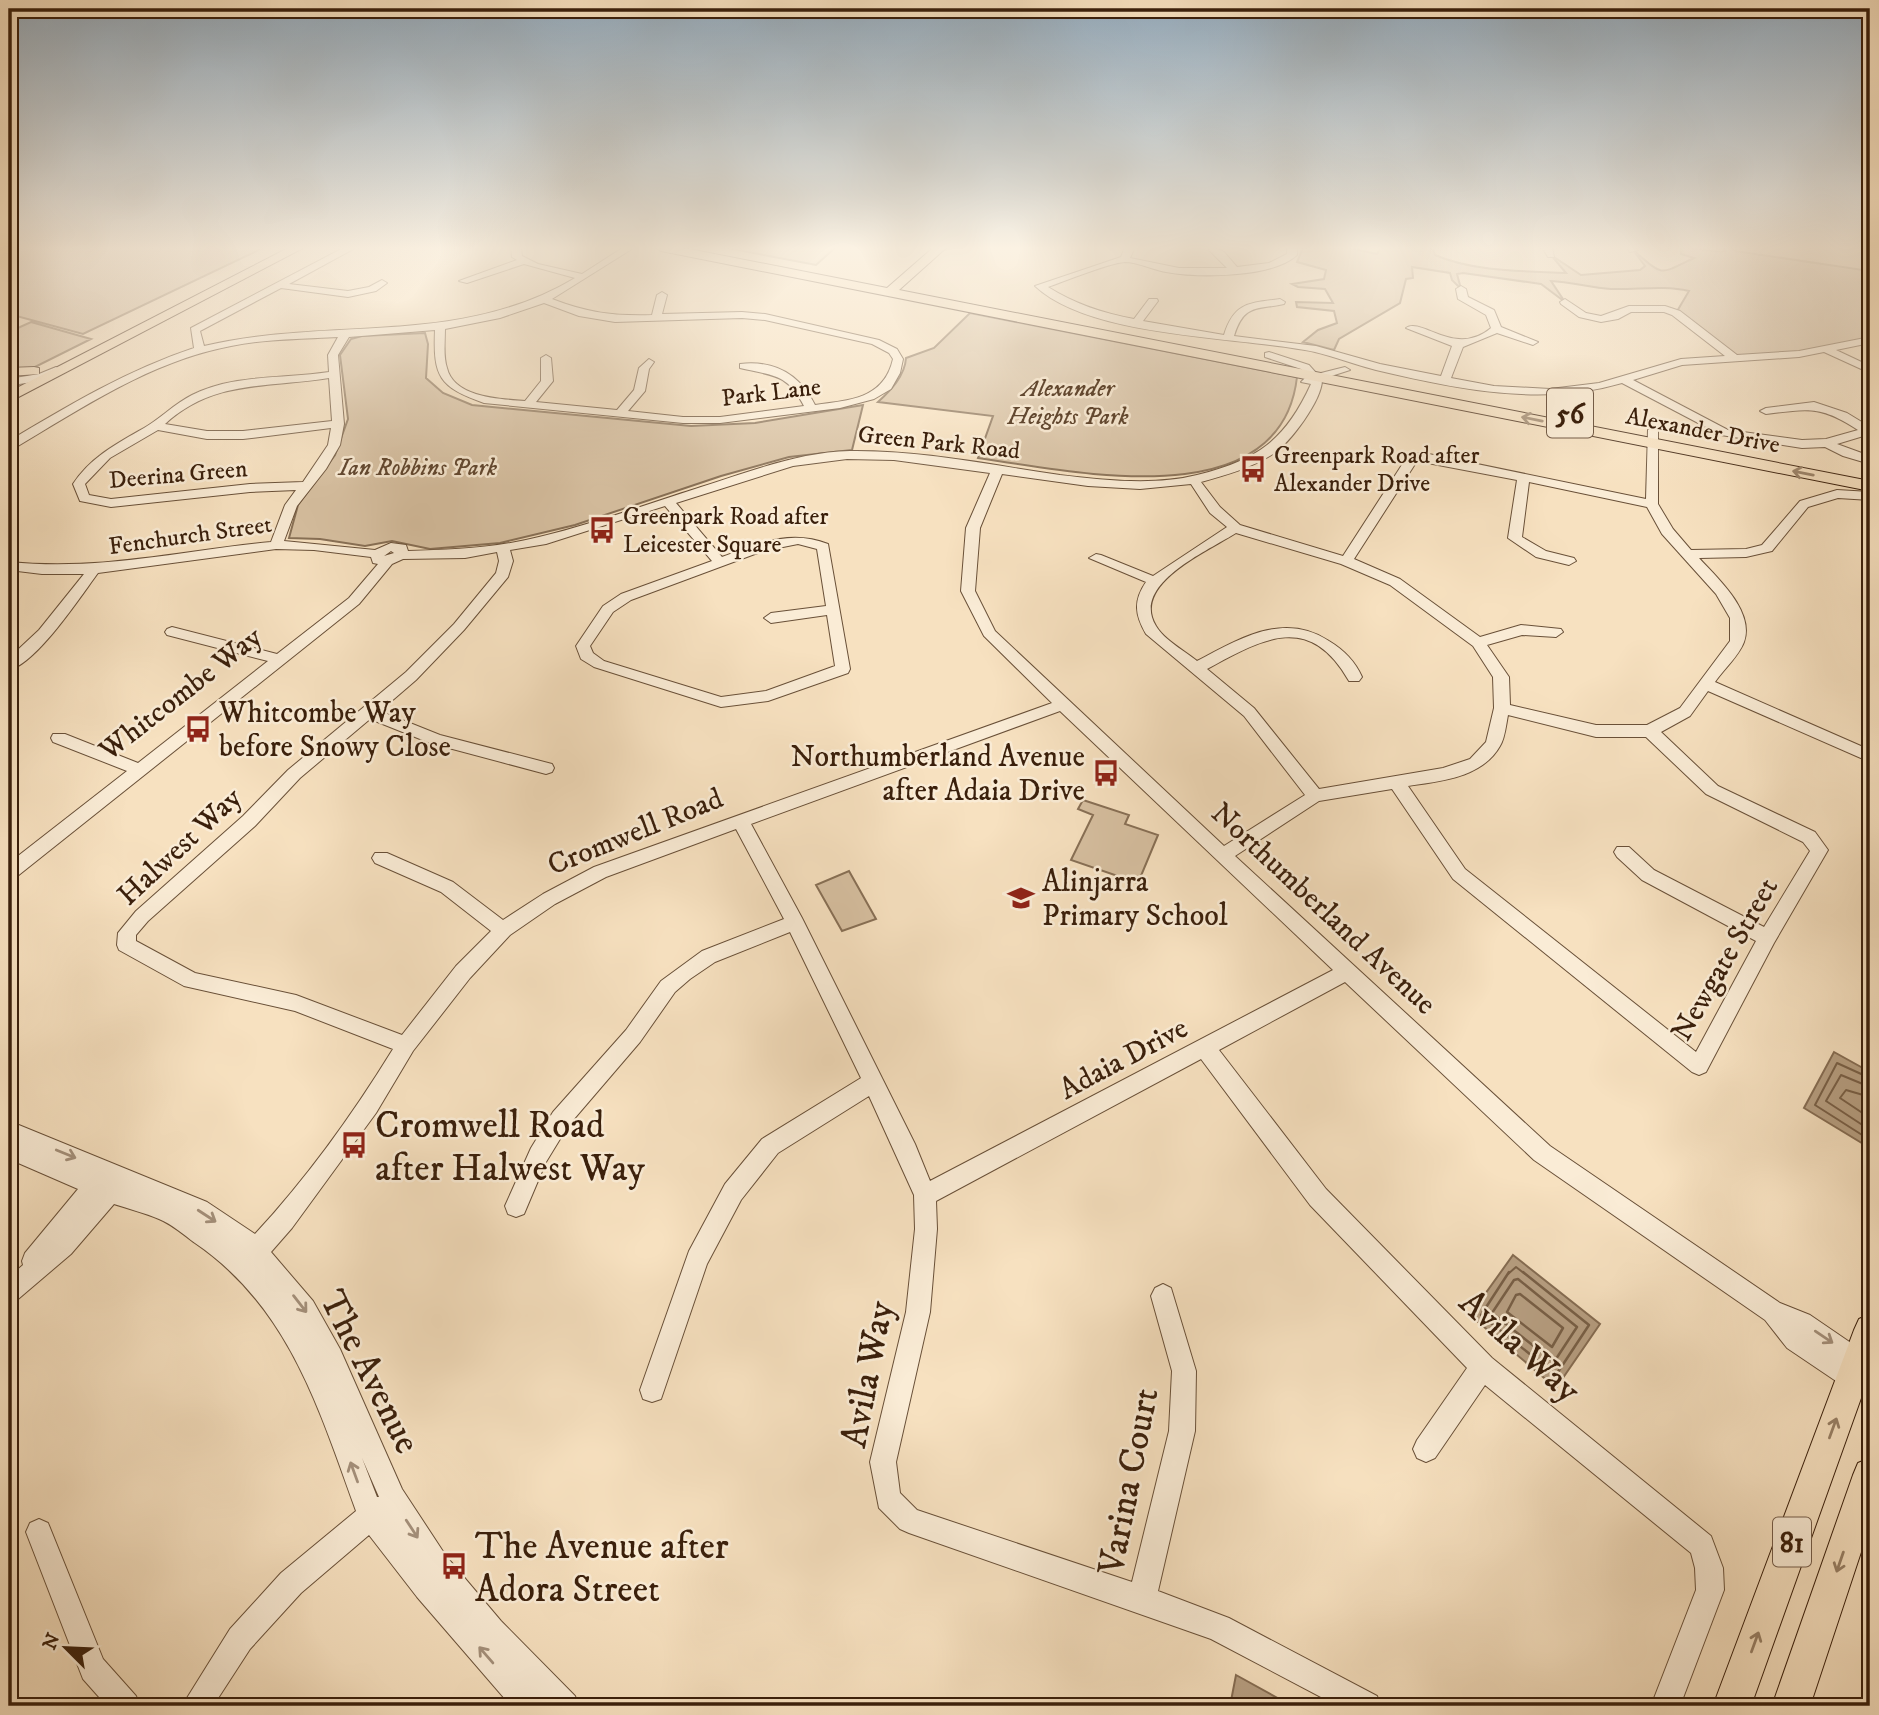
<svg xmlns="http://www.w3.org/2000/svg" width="1879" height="1715" font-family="'IM FELL DW Pica',serif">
  <rect width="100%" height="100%" fill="#f7e1c0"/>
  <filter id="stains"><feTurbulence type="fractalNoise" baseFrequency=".00286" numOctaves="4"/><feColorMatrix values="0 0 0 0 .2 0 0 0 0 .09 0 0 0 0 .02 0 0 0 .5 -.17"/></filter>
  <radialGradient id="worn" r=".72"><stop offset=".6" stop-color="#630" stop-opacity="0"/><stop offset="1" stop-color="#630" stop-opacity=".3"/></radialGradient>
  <path fill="#d7c0a1" stroke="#887056" stroke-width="2" d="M9,247H265L83,334L9,314Z
    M722,247H836L816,265Z
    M1381,247H1432L1435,255C1474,272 1524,271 1566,273L1551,255L1581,275L1640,270L1645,266L1633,250C1665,277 1658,275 1694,258L1681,254L1680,247C1693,248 1716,253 1725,251L1721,247H1731L1735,251L1870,271V340L1799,354L1733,357L1676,313L1689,291C1663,285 1637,290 1611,289C1591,288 1572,282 1551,281L1565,302L1541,284L1463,273L1457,274L1461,289L1452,280L1450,273L1412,267L1413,278L1406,279L1400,303L1339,339L1334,350L1303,342L1318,330L1337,323L1334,311L1297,307L1296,302L1333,303L1325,289L1298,287L1292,284L1324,279L1326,270L1297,262L1303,248H1350L1377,254Z
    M970,313L1297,377C1281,519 1071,471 978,458L993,416L878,402C890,391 905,376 906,358L934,348Z
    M31,322L91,339L31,369L9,368V332Z
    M425,333L428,344L426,378L443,393L472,405L691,426L755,423L863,405L852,450L789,457L721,476L575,525L500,543L430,549L392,541L365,546L320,539L289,538L298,505L335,455L348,419L340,355L351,339L362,336Z
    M1083,800L1129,815L1125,824L1158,835L1138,883L1071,860L1093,815L1078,809Z
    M849,871L876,919L842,931L816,885Z"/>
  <path fill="#b79f82" stroke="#856c52" stroke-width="2" d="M1834,1052L1870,1072V1148L1804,1108Z
    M1513,1255L1600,1324L1556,1388L1470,1315Z
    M1236,1675L1292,1706H1230Z"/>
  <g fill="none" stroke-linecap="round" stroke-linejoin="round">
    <path stroke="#785f46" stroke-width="2" d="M1870,1078L1837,1063L1815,1105L1870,1140
      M1870,1087L1841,1075L1826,1101L1870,1130
      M1870,1097L1846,1090L1840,1098L1870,1118
      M1508,1274L1516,1267L1525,1274"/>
    <path stroke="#785f46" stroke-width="2.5" d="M1509,1272L1481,1315L1556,1375L1589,1325L1523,1272
      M1518,1279L1577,1327L1554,1362L1492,1313L1514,1280Z
      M1520,1294L1563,1328L1552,1347L1507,1312L1516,1295Z"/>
    <defs>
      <path id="minor" d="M345,247H357L289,284L348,291L369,287L382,280L387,283L376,291L348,297L281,288L200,331L204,346C330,316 458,348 575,278L524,264L467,283L459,281L517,260L512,257L511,247H521L522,256L538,264L582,274L624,247H635L552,299C588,313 613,316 652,315L657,295L662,292L667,295L662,314L742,312L765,314L879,340L897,349L903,359L900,373L891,389L874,399L840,408L720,423H683L484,403C439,387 433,377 435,330L349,337L338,355L344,424L340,445L326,469L297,506L284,541L375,550L391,543L406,545L408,551C452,550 496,548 539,537C594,524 647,504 701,487C749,472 799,452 850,451C920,450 991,465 1060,475C1104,480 1153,486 1197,475C1257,460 1285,441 1311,384L1301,382L1307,376L1301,369L1265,357V353L1269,352L1309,365L1317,374L1345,367L1350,370L1322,379C1323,399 1290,443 1273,454C1251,468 1226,475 1201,482L1220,507L1240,525L1343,556L1407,457L1413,453H1424L1646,499L1648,430L1658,428V504L1673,529L1691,550L1746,549L1762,545L1800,501L1837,490L1870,492V500L1838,498L1808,507L1772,551L1746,557L1699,558C1717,578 1755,611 1744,642C1739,656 1723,670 1715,682L1870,750V762L1708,691L1690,716L1661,732L1718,786L1815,832L1828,850L1774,943L1706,1072L1699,1075L1692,1072L1453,879L1392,789L1319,801L1235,856L1550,1146L1780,1303L1810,1315L1870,1356V1404L1787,1348L1765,1320L1534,1160L1345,982L1219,1050L1326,1189L1492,1358L1711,1536L1723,1568L1724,1590L1680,1706H1651L1696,1590L1695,1568L1691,1553L1485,1385L1435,1458L1426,1462L1417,1458L1413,1449L1417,1440L1467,1368L1310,1205L1201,1059L936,1201L937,1229L930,1312L896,1462L900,1493L917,1510L1132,1582L1169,1431L1172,1371L1151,1296L1155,1288L1163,1284L1171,1288L1196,1371L1195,1431L1158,1591L1229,1618L1377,1696L1381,1706H1338L1211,1639L909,1533L900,1529L879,1508L870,1462L906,1312L915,1229L914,1195L869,1096L778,1153L741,1200L707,1264L661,1399L652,1402L643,1399L640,1390L689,1251L725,1184L762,1139L861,1078L790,932L715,962L690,979L675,992L640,1042L568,1126L546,1162L524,1214L516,1217L508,1214L505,1206L531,1148L553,1112L626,1030L661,981L702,951L784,919L736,829L606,877L555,904L510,935L470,978L413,1051L376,1113L292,1228L271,1252L313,1301L340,1349L402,1489L446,1556L501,1621L575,1696L579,1706H511L417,1597L369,1535L301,1593L250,1649L213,1706H182L230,1629L281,1573L356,1511C319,1409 289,1307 195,1243C184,1235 172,1224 159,1219C145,1213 129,1209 114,1204L71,1254L17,1300L9,1304V1277L23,1265L22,1261L25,1253L78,1189L9,1159V1121L207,1202L255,1234C307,1178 353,1114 393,1049L295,1011L184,986L119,950L117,945L118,933L136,911L243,816L288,770L406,672L454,624L496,573L499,561L497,552L465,558L403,559L392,564L359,604L15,878L9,880V863L127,771L53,742L51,738L53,734H65L138,763L268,661L167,635L165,632L167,629L172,627L277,654L349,598L378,564L373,563L371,557L314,550L276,549L98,573C80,597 37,663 9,670V658L39,630L84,574H42L9,570V562C103,571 179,551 271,542L285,505L296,490L250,492L111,507L80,501L73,484C91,457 116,444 144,428C160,419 174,404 192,395C234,374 283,379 329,372L328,355L338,337C302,339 266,339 231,346C151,361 82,408 13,449L9,450V441C69,405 128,370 194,348L191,328ZM544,303L579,316L615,322L742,318L765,320L872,344L889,353L893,359C884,399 850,400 815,405C800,375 775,360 740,364V368C773,376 787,373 804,406L720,417H683L628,411L645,391L649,369L654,362L649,359L639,368L634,390L617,410L536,402L553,381L551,358L546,355L541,358V381L525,401C501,399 454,398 447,368C443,356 445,342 445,329L500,318ZM329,378L332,421L243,431H207L165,424C214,379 269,388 329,378ZM331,428L328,445L303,482L250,484L111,499L89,495L85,484L110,458L158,430L207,439H243ZM847,459L894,460L990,473L966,528L961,591L984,636L1052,703L594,867L543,894L503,920L453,882L387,853H375L372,858L375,863L441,892L491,931L456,966L402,1035L296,995L195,973L136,941V935L148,921L255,826L300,778L370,719L430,743L546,774L552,772L554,768L552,764L440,735L380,711L416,680L464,630L508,577L513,561L510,550L546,544L665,506L712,561L621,594L603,606L576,646L581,659L594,667L721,707L768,701L848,673L850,669L828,544C790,529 758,544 722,557L676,503L793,466ZM1417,461L1517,480L1508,538L1536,557L1569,565L1576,561L1574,558L1546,551L1522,537L1529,482L1647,507L1662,534L1716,594L1730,618V641L1680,708L1647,725H1596L1510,705L1509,677L1487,645L1522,635L1556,637L1563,632L1561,629L1521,625L1480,637L1400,579L1354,559ZM1002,474L1088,486L1140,489L1191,484L1210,513L1227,527L1153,576L1101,555L1096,554L1089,558L1146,582C1133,601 1135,615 1146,634L1244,716L1305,795L1224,846L995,631L975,591L980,528ZM1236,533L1341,564L1390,585L1473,646L1493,677L1494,708L1486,742L1470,759L1443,768L1319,789L1254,708L1207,669C1262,639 1309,611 1349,681H1359L1362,677C1355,661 1344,650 1329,641C1284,611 1239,639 1197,661C1185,651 1164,640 1156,626C1130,584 1208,551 1236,533ZM798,544L817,549L826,606L771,613L764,618L771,623L827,615L835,666L766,691L721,697L604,661L593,653L590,646L613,612L631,600L763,551ZM391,551L394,553L384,556ZM1060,711L1333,970L930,1181L915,1144L802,918L751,824ZM1508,715L1596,737H1646L1706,794L1803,842L1810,851L1764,927L1654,870L1629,847H1617L1614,852L1617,857L1642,880L1756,941L1696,1052L1465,869L1408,786C1440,781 1482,778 1500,746C1505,738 1506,725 1508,715ZM362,1458L379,1497H377Z
        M1125,247H1135L1130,258L1179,268H1227L1209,250L1214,247L1224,252L1237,267L1269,263L1287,254V247H1297V255C1272,278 1199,278 1166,272C1154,270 1137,262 1125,262C1109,263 1065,281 1048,287C1075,304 1102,313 1134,319L1149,299H1157L1158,301L1143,321L1224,335C1234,302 1250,303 1280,299L1285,302L1284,304C1256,310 1244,304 1234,336L1316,346L1380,364L1441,376L1452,346L1406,328C1422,317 1455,358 1491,328L1486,315L1458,299L1456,289L1461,286L1466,289L1468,297L1494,310L1501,327L1538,342L1533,345L1497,333L1463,347L1451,378L1494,386L1550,389L1599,383L1681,359L1725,356L1672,315L1664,312H1631L1618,319L1601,322L1579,317L1561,304L1560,302L1565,299L1586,313L1601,316L1629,306H1665L1680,311L1737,355L1799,351L1870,337V343L1836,350L1870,366V373L1824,352L1799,357L1682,365L1633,380L1728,430L1802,440L1826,439L1858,430C1820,405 1809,409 1766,414L1760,411L1766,408L1814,402L1847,413L1870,427V434L1837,444L1870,456V464L1843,456L1825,447L1802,448L1721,435L1622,383C1542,407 1456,389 1376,370C1356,365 1336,357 1315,352C1240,336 1092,339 1035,286L1121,257Z
        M1542,247H1552L1554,257H1548Z
        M1626,247H1636L1638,250L1630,252Z
        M56,367L61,370C47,382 27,383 9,385V379L39,374Z
        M39,1519L48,1523L103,1659L136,1696L140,1706H107L83,1679L26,1532L30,1523Z"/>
      <path id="major" d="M290,247H305L9,402V392Z
        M655,247H679L887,288L934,247H947L899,290L1870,481V491L661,251Z
        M34,367L39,368V374L9,376V368Z
        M1870,1314V1373L1751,1706H1713L1854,1330L1859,1319Z
        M1870,1458V1525L1810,1706H1772L1853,1475L1858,1463Z"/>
    </defs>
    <use href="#minor" stroke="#695038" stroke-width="2"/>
    <use href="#major" stroke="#3a1f0b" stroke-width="2"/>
    <use href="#minor" fill="#faecd6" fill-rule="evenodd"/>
    <use href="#major" fill="#f7e1c0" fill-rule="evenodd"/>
  </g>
  <defs><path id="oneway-shaft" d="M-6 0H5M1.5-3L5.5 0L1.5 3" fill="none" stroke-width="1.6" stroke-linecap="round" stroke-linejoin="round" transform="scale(1.75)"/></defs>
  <g stroke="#988066">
    <use href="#oneway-shaft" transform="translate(1532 419) rotate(-169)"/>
    <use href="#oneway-shaft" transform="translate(1803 473) rotate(-169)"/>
    <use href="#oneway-shaft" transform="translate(1833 1428) rotate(-70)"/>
    <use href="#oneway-shaft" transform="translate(1840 1562) rotate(109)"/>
    <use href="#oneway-shaft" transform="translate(1755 1642) rotate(-70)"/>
  </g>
  <g stroke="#a4907b">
    <use href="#oneway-shaft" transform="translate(66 1154) rotate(22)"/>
    <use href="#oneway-shaft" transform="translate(207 1216) rotate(33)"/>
    <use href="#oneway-shaft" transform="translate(300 1304) rotate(52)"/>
    <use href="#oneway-shaft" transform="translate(1824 1337) rotate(34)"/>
    <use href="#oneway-shaft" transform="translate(354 1472) rotate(-110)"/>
    <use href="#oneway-shaft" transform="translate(412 1529) rotate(57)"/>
    <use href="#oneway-shaft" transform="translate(486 1655) rotate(-131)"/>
  </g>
  <linearGradient id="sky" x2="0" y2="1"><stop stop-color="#94acbf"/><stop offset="0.51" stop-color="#fbf2e3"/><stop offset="1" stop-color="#fbf2e3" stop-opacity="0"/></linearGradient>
  <rect width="1879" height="487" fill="url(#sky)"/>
  <defs>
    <symbol id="bus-bare" viewBox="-9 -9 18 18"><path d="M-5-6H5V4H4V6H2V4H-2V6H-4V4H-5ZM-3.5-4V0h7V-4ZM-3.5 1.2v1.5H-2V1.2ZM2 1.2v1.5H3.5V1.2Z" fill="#8f2418" stroke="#faecd6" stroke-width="2.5" paint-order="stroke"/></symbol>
    <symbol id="school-bare" viewBox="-9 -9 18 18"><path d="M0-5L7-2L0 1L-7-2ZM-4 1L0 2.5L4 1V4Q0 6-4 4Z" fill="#8f2418" stroke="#faecd6" stroke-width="2.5" paint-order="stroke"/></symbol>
  </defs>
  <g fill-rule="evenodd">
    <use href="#bus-bare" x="1234" y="450" width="38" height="38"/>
    <use href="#bus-bare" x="583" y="511" width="38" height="38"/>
    <use href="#bus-bare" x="179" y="710" width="38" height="38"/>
    <use href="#bus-bare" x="1087" y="754" width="38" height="38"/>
    <use href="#school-bare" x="1002" y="879" width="38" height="38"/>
    <use href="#bus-bare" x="335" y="1126" width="38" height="38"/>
    <use href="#bus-bare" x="435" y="1547" width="38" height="38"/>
  </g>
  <g text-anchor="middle" stroke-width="5" stroke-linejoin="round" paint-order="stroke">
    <g font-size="24" font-style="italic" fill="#614730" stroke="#faecd6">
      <text x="1068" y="396">Alexander<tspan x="1068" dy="28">Heights Park</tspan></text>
      <text x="418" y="475">Ian Robbins Park</text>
    </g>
    <g font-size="24" fill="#3a1f0b" stroke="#faecd6">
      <text transform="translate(771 392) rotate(-7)" y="8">Park Lane</text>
      <text transform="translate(1703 430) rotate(11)" y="8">Alexander Drive</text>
      <text transform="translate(939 442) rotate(6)" y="8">Green Park Road</text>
      <text transform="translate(178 474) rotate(-5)" y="8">Deerina Green</text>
      <text transform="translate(190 535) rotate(-8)" y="8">Fenchurch Street</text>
    </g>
    <g font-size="24" fill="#3a1f0b" stroke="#faecd6" text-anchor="start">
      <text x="1274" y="463">Greenpark Road after<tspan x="1274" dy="28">Alexander Drive</tspan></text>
      <text x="623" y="524">Greenpark Road after<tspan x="623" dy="28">Leicester Square</tspan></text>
    </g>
    <g fill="#faecd6" stroke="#745c48" stroke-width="2">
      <rect x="1547" y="388.5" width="46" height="49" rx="5"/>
      <rect x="1773" y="1517.5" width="38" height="49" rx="5"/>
    </g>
    <g font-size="28" font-weight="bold" fill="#3a1f0b">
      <text x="1570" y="423">56</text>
      <text x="1792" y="1552">81</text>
    </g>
    <g font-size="30" fill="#3a1f0b" stroke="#faecd6">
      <text transform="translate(180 693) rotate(-38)" y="10">Whitcombe Way</text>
      <text transform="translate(635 831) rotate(-22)" y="10">Cromwell Road</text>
      <text transform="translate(179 846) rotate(-43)" y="10">Halwest Way</text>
      <text transform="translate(1324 908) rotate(43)" y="10">Northumberland Avenue</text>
      <text transform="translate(1724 959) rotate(-60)" y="10">Newgate Street</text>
      <text transform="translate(1123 1058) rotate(-28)" y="10">Adaia Drive</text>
    </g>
    <g font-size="30" fill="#3a1f0b" stroke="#faecd6" text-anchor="start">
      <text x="219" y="722">Whitcombe Way<tspan x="219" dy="34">before Snowy Close</tspan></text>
      <text x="1085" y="766" text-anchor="end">Northumberland Avenue<tspan x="1085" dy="34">after Adaia Drive</tspan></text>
      <text x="1042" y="891">Alinjarra<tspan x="1042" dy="34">Primary School</tspan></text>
    </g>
    <g font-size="37" fill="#3a1f0b" stroke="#faecd6" text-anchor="start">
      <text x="375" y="1137">Cromwell Road<tspan x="375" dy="43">after Halwest Way</tspan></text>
      <text x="475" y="1558">The Avenue after<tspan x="475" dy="43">Adora Street</tspan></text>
    </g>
    <g font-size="37" fill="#3a1f0b" stroke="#faecd6">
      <text transform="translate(1521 1345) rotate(42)" y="13">Avila Way</text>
      <text transform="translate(371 1371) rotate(63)" y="13">The Avenue</text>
      <text transform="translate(866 1374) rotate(-79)" y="13">Avila Way</text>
      <text transform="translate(1127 1481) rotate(-79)" y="13">Varina Court</text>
    </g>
  </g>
  <rect width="1879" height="1715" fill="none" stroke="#f7e1c0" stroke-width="35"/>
  <rect x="10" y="10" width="1858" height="1694" fill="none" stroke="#3a1f0b" stroke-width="3.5"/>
  <rect x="18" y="18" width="1844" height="1680" fill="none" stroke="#3a1f0b" stroke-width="2"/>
  <g transform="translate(66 1648) rotate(294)" stroke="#faecd6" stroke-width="5" paint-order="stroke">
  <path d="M0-5L12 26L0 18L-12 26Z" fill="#3a1f0b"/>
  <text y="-10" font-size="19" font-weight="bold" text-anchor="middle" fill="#3a1f0b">N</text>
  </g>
  <rect width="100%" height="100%" filter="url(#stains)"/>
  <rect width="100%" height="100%" fill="url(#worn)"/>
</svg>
